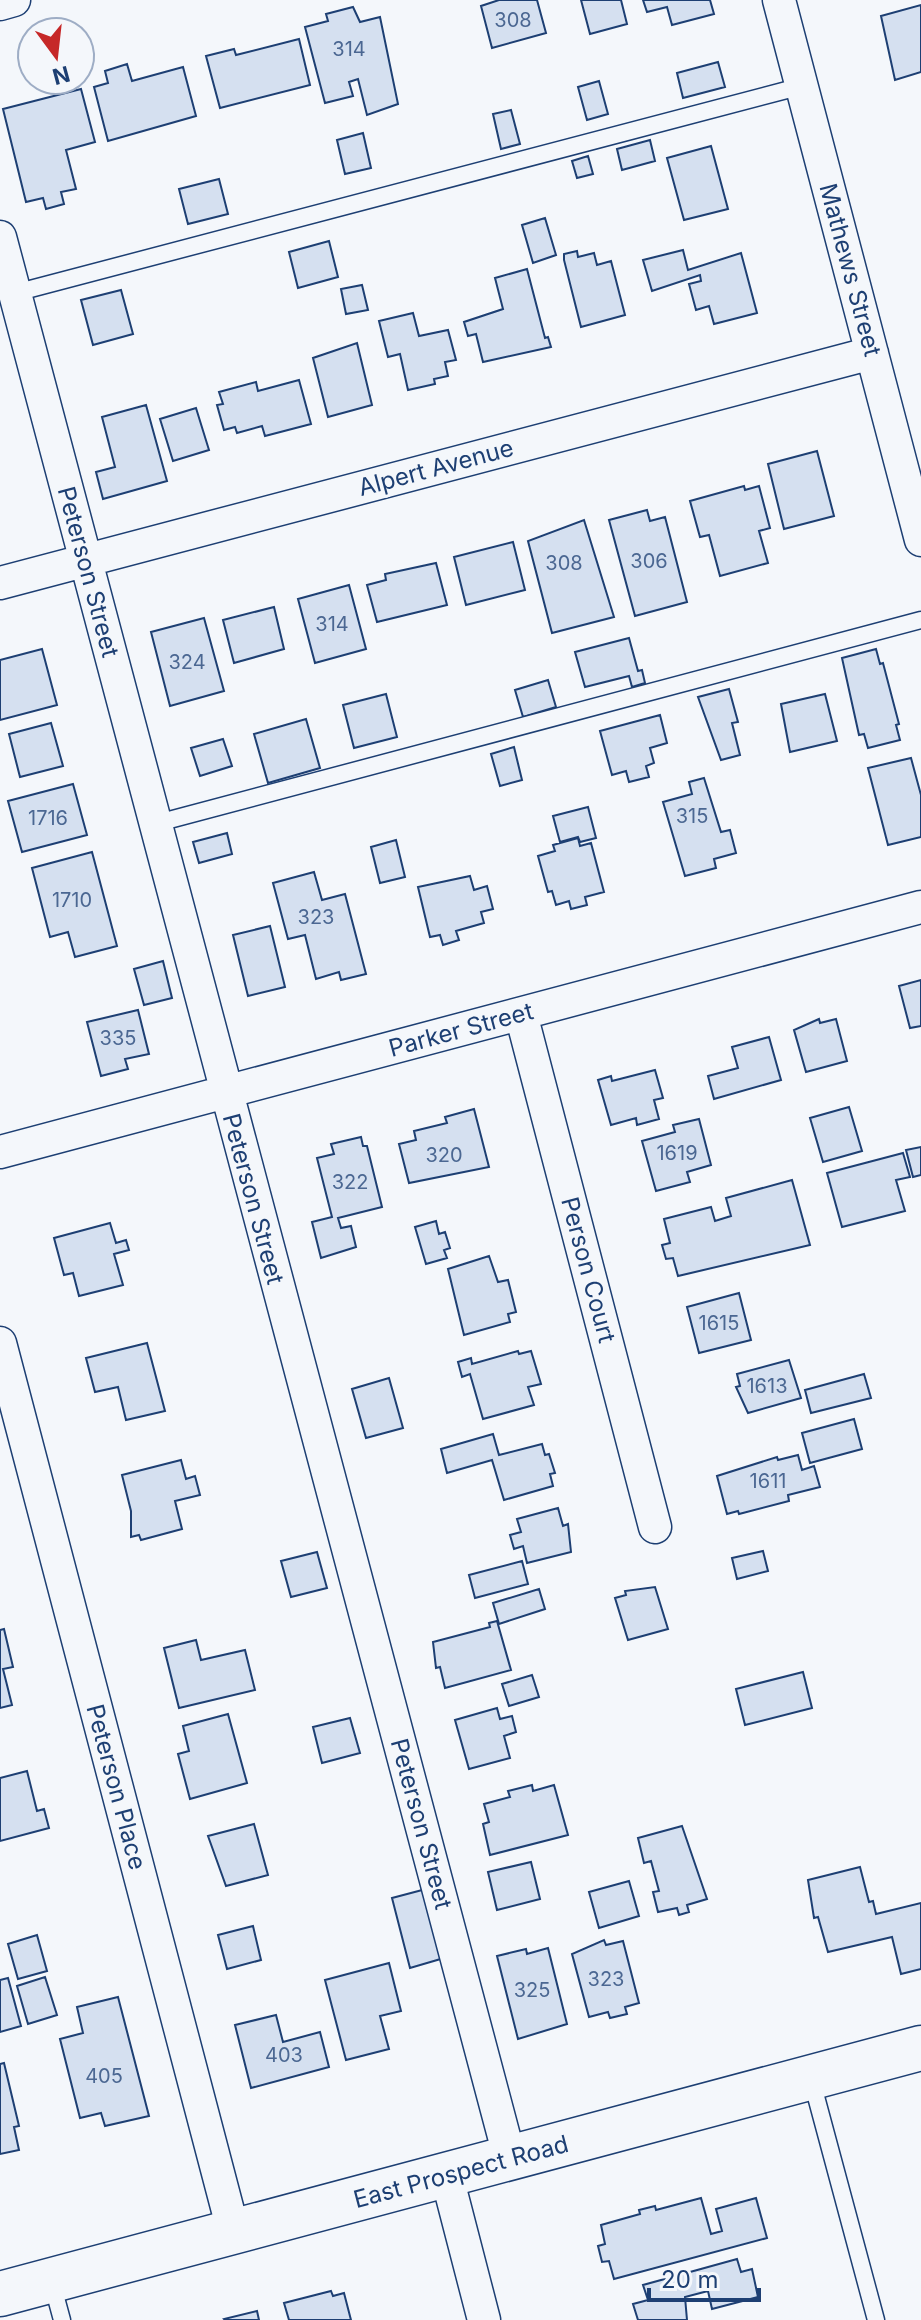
<svg xmlns="http://www.w3.org/2000/svg" width="921" height="2320" font-family="Inter,sans-serif">
  <rect width="100%" height="100%" fill="#f4f7fb"/>
  <path fill="#d5e0f0" stroke="#1d3f73" stroke-width="2" d="M537,0L546,33L492,48L481,6L499,0Z
    M581,0H621L627,24L590,34Z
    M643,0H710L714,14L672,25L667,7L647,12Z
    M921,5V72L895,80L881,16Z
    M353,7L360,22L380,17L398,104L367,115L358,79L349,82L353,96L325,103L305,27L328,21L326,14Z
    M299,39L310,85L220,108L206,56L234,49L236,55Z
    M718,62L725,87L683,98L677,73Z
    M127,64L132,81L183,67L196,116L108,141L94,87L108,83L105,71Z
    M599,81L608,114L587,120L578,87Z
    M81,89L95,142L66,150L76,189L61,192L64,204L46,209L43,198L26,202L3,109Z
    M511,110L520,144L501,149L493,114Z
    M363,133L371,168L345,174L337,140Z
    M650,140L655,161L622,170L617,149Z
    M711,146L728,209L684,220L667,158Z
    M588,156L593,174L577,178L572,161Z
    M219,179L228,214L188,224L179,189Z
    M545,218L556,255L533,263L522,225Z
    M329,241L338,277L298,288L289,252Z
    M683,250L688,270L741,253L757,313L714,324L709,306L696,310L689,284L701,281L700,275L652,291L643,260Z
    M577,251L578,257L594,253L597,265L611,261L625,315L581,327L564,260V254Z
    M527,269L545,338L548,337L551,347L483,362L476,334L468,336L464,322L503,309L495,278Z
    M362,285L368,310L346,314L341,289Z
    M121,290L133,334L93,345L81,300Z
    M413,313L419,336L448,330L456,360L445,362L448,376L434,379L435,384L408,390L400,354L388,357L379,321Z
    M357,343L372,405L328,417L313,358Z
    M299,380L311,424L265,436L262,426L237,433L235,427L224,430L217,405L223,404L219,392L256,382L258,391Z
    M146,405L167,481L103,499L96,472L115,467L102,417Z
    M196,408L209,450L173,461L160,419Z
    M817,451L834,516L784,529L768,464Z
    M744,486L745,490L759,486L770,528L759,531L768,563L720,576L709,535L700,537L690,501Z
    M647,510L650,521L665,517L687,602L635,616L609,520Z
    M584,520L614,617L552,633L528,541Z
    M513,542L525,590L466,605L454,557Z
    M436,563L447,605L377,622L367,585L386,580L385,574Z
    M349,585L366,649L315,663L298,599Z
    M274,607L284,649L234,663L223,620Z
    M204,618L224,691L170,706L151,632Z
    M629,638L638,671L642,670L645,683L632,687L629,676L585,687L575,652Z
    M42,649L57,705L0,720V660Z
    M876,649L880,664L883,663L899,724L896,725L900,740L868,748L864,734L859,735L842,658Z
    M548,680L556,707L523,717L515,690Z
    M729,689L738,722L732,723L740,755L721,760L698,697Z
    M386,694L397,737L354,748L343,705Z
    M825,694L837,741L790,752L781,704Z
    M660,715L667,743L650,748L654,763L646,766L649,777L629,782L626,771L612,775L600,731Z
    M306,719L320,768L268,783L254,734Z
    M51,723L63,766L20,777L9,734Z
    M223,739L232,766L200,776L191,748Z
    M514,747L522,780L500,786L491,754Z
    M911,758L921,795V837L888,845L868,768Z
    M704,778L721,832L730,830L736,853L714,859L716,868L685,876L663,802L692,794L689,782Z
    M73,784L87,835L22,852L8,801Z
    M588,807L596,838L580,842L578,837L560,842L553,816Z
    M227,833L232,854L199,863L193,842Z
    M578,838L580,846L591,843L604,892L585,897L587,905L571,909L569,901L556,905L552,891L548,892L538,856L555,851L553,845Z
    M396,840L405,877L380,883L371,847Z
    M92,852L117,946L75,957L68,932L50,937L32,868Z
    M314,872L322,900L345,894L366,974L341,980L339,972L316,979L305,935L288,939L273,883Z
    M470,876L474,890L487,886L493,909L481,912L484,923L456,931L459,940L443,945L440,935L430,937L418,887Z
    M270,926L285,987L248,996L233,935Z
    M163,961L172,998L144,1005L134,969Z
    M921,980V1026L910,1028L899,986Z
    M138,1010L149,1054L125,1059L128,1069L101,1076L87,1022Z
    M819,1019L820,1023L836,1019L847,1061L806,1072L794,1030Z
    M769,1037L781,1080L714,1099L708,1076L738,1068L732,1047Z
    M655,1070L663,1098L654,1100L659,1119L637,1125L636,1118L611,1125L598,1080L611,1076L612,1081Z
    M849,1107L862,1151L823,1162L810,1118Z
    M474,1109L489,1167L409,1183L399,1144L416,1140L414,1131L447,1123L445,1117Z
    M699,1119L711,1165L687,1172L690,1182L656,1191L642,1141L675,1132L673,1125Z
    M361,1137L363,1146H367L382,1207L338,1218L341,1228L351,1226L356,1247L321,1258L312,1222L332,1217L317,1158L334,1154L331,1144Z
    M921,1147V1175L913,1177L906,1150Z
    M903,1153L910,1177L896,1180L905,1211L842,1227L827,1173Z
    M792,1180L810,1245L678,1276L673,1258L666,1259L662,1245L670,1243L664,1219L711,1207L715,1221L731,1216L726,1198Z
    M436,1221L439,1234L445,1232L450,1248L444,1250L447,1258L426,1264L415,1227Z
    M110,1223L116,1243L126,1240L129,1250L114,1254L123,1285L79,1296L73,1273L64,1275L54,1238Z
    M489,1256L498,1282L508,1280L516,1312L508,1314L510,1322L464,1335L448,1269Z
    M739,1293L751,1340L699,1353L687,1307Z
    M147,1343L165,1411L126,1420L118,1387L95,1392L86,1358Z
    M518,1351L519,1354L531,1351L541,1384L528,1387L534,1405L483,1419L470,1374L462,1377L458,1362L471,1358L472,1364Z
    M789,1360L801,1398L748,1413L736,1387L740,1386L737,1374Z
    M864,1374L871,1398L811,1413L805,1390Z
    M389,1378L403,1428L366,1438L352,1389Z
    M854,1419L862,1449L810,1463L802,1433Z
    M493,1434L499,1455L542,1444L545,1455L549,1454L555,1473L550,1474L553,1486L504,1500L492,1460L447,1473L441,1449Z
    M798,1455L802,1470L814,1466L820,1487L788,1495L789,1501L739,1514L738,1511L727,1514L717,1476L777,1457L778,1460Z
    M181,1460L186,1479L195,1476L200,1495L175,1501L182,1529L141,1540L139,1535L131,1537V1511L122,1475Z
    M558,1508L563,1526L568,1524L571,1552L527,1563L523,1546L514,1549L510,1535L521,1532L517,1519Z
    M763,1551L768,1571L737,1579L732,1558Z
    M317,1552L327,1588L291,1597L281,1561Z
    M522,1561L528,1584L475,1598L469,1575Z
    M655,1587L668,1629L628,1640L615,1598L626,1595L625,1591Z
    M539,1589L545,1609L499,1624L493,1603Z
    M497,1621L511,1670L445,1688L440,1667L436,1668L433,1642L490,1627L489,1623Z
    M4,1629L13,1667L3,1669L12,1705L0,1708V1630Z
    M196,1640L201,1660L245,1650L255,1690L179,1708L164,1648Z
    M803,1672L812,1708L745,1725L736,1689Z
    M532,1675L539,1697L509,1706L502,1684Z
    M497,1708L500,1719L512,1716L516,1732L504,1736L510,1758L469,1769L455,1720Z
    M228,1714L247,1783L190,1799L178,1754L189,1751L183,1726Z
    M350,1718L360,1753L322,1763L313,1727Z
    M27,1771L37,1811L44,1809L49,1828L0,1841V1778Z
    M532,1785L533,1791L554,1785L568,1835L490,1855L483,1824L489,1822L484,1804L510,1797L508,1791Z
    M254,1824L268,1875L226,1886L208,1836Z
    M682,1826L707,1899L687,1905L689,1912L679,1915L677,1908L658,1912L653,1892L659,1891L651,1861L644,1863L638,1838Z
    M531,1862L540,1899L497,1910L488,1872Z
    M860,1867L869,1902L873,1901L876,1914L921,1903V1969L901,1974L892,1937L828,1952L818,1917L814,1918L808,1880Z
    M629,1881L639,1916L599,1928L589,1892Z
    M426,1889L444,1958L410,1968L392,1898Z
    M253,1926L261,1960L227,1969L218,1935Z
    M37,1935L47,1971L18,1979L8,1944Z
    M604,1940L606,1945L623,1941L639,2003L625,2007L627,2014L610,2018L608,2012L589,2017L572,1954Z
    M548,1948L567,2024L518,2039L497,1956L526,1949L527,1954Z
    M389,1963L401,2011L380,2016L389,2049L346,2060L325,1980Z
    M45,1977L57,2015L28,2024L17,1986Z
    M8,1978L21,2026L0,2032V1980Z
    M118,1997L149,2116L105,2126L101,2113L80,2118L60,2039L83,2033L77,2007Z
    M276,2015L283,2042L320,2032L329,2067L251,2088L235,2025Z
    M4,2063L19,2126L14,2127L19,2150L0,2154V2064Z
    M701,2198L711,2234L722,2231L716,2209L756,2198L767,2238L614,2279L609,2261L602,2262L598,2246L605,2244L601,2225L640,2214L639,2210L655,2206L656,2210Z
    M737,2259L741,2272L752,2269L758,2297L712,2309L708,2291L685,2297L687,2320H638L633,2304L648,2300L643,2285Z
    M331,2291L333,2296L344,2293L351,2320H289L284,2303Z
    M257,2311L259,2320H225L224,2319Z"/>
  <g fill="none" stroke-linecap="round" stroke-linejoin="round">
    <defs>
      <path id="service" d="M15,293L802,86
        M154,824L921,620
        M811,2078L876,2320
        M52,2283L62,2320"/>
      <path id="minor" d="M779,0L921,540
        M0,4L14,0
        M0,237L510,2159
        M0,583L872,353
        M521,1014L655,1527
        M0,1152L921,907
        M0,1343L233,2230
        M447,2177L484,2320"/>
      <path id="primary" d="M0,2294L921,2048"/>
    </defs>
    <use href="#service" stroke="#1d3f73" stroke-width="19"/>
    <use href="#minor" stroke="#1d3f73" stroke-width="35"/>
    <use href="#primary" stroke="#1d3f73" stroke-width="47"/>
    <use href="#service" stroke="#f4f7fb" stroke-width="16"/>
    <use href="#minor" stroke="#f4f7fb" stroke-width="32"/>
    <use href="#primary" stroke="#f4f7fb" stroke-width="44"/>
  </g>
  <g text-anchor="middle" stroke-width="6" stroke-linejoin="round" paint-order="stroke">
    <g font-size="20" fill="#4b6792">
      <text x="513" y="27">308</text>
      <text x="349" y="56">314</text>
      <text x="649" y="568">306</text>
      <text x="564" y="570">308</text>
      <text x="332" y="631">314</text>
      <text x="187" y="669">324</text>
      <text x="692" y="823">315</text>
      <text x="48" y="825">1716</text>
      <text x="72" y="907">1710</text>
      <text x="316" y="924">323</text>
      <text x="118" y="1045">335</text>
      <text x="677" y="1160">1619</text>
      <text x="444" y="1162">320</text>
      <text x="350" y="1189">322</text>
      <text x="719" y="1330">1615</text>
      <text x="767" y="1393">1613</text>
      <text x="768" y="1488">1611</text>
      <text x="606" y="1986">323</text>
      <text x="532" y="1997">325</text>
      <text x="284" y="2062">403</text>
      <text x="104" y="2083">405</text>
    </g>
    <g font-size="24" fill="#1d3f73" stroke="#f4f7fb">
      <text transform="translate(850 270) rotate(75)" y="8">Mathews Street</text>
      <text transform="translate(436 468) rotate(-15)" y="8">Alpert Avenue</text>
      <text transform="translate(88 572) rotate(75)" y="8">Peterson Street</text>
      <text transform="translate(461 1030) rotate(-15)" y="8">Parker Street</text>
      <text transform="translate(253 1199) rotate(75)" y="8">Peterson Street</text>
      <text transform="translate(588 1270) rotate(75)" y="8">Person Court</text>
      <text transform="translate(116 1787) rotate(75)" y="8">Peterson Place</text>
      <text transform="translate(421 1824) rotate(75)" y="8">Peterson Street</text>
      <text transform="translate(461 2172) rotate(-15)" y="8">East Prospect Road</text>
    </g>
  </g>
  <g transform="translate(56 56) rotate(165)"><circle r="38" fill="#f4f7fb" stroke="#9eadc5" stroke-width="2"/>
  <path d="M0-6L14 30L0 20L-14 30Z" fill="#c62828"/>
  <text y="-12" font-size="22" font-weight="bold" text-anchor="middle" fill="#1d3f73">N</text>
  </g>
  <path d="M649 2288v12h110v-12" fill="none" stroke="#1d3f73" stroke-width="4"/>
  <text x="661" y="2288" font-size="24" fill="#1d3f73" stroke="#f4f7fb" stroke-width="6" paint-order="stroke">20 m</text>
</svg>
